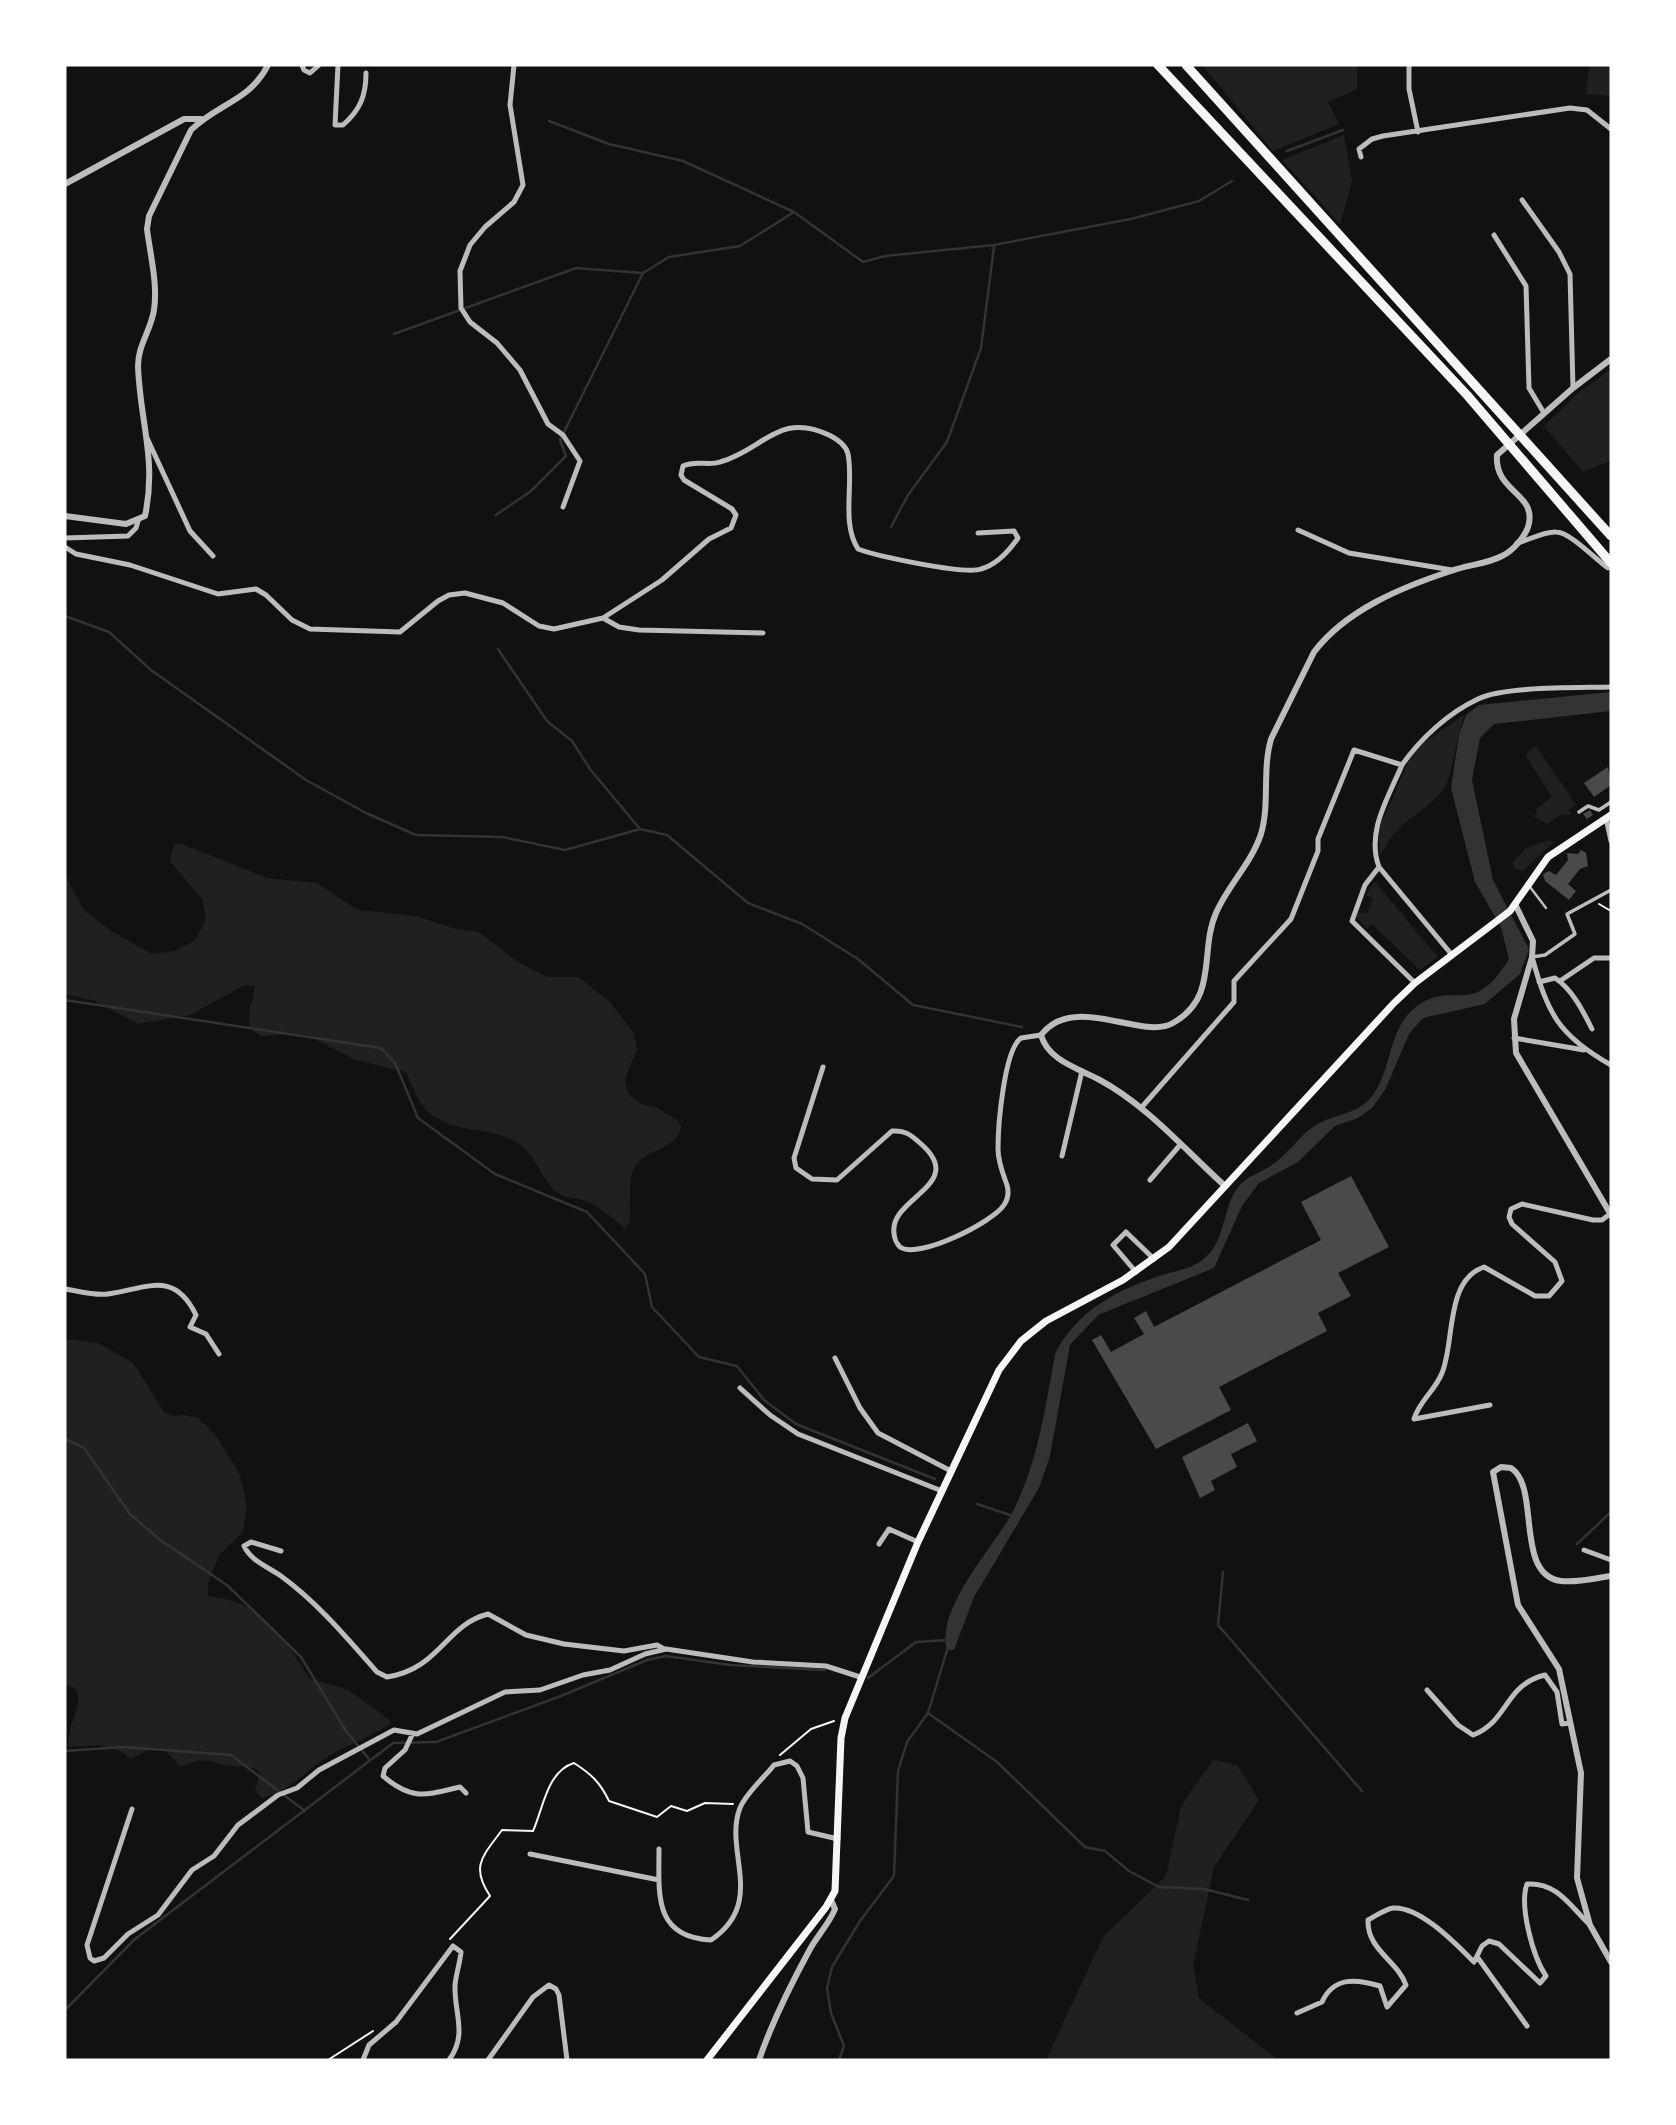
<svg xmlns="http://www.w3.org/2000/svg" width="1676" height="2125" font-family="Inter,sans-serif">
  <rect width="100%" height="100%" fill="#111"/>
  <path fill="#202020" d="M1202,65H1357V89L1328,102L1339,124L1273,151Z
    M1589,65H1611L1610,96L1586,94Z
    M1344,135L1352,182L1340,224L1282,160Z
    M1611,369V461L1583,472L1544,426L1577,394Z
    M1464,715C1458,730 1451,781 1444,789C1420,817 1401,817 1380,856L1378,831L1410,758L1418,747Z
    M1536,746L1576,805L1569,810L1571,815L1562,814L1547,824L1534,816L1538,813L1536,809L1552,797L1527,758V752Z
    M1549,840L1554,842L1523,871L1514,868L1513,862L1526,848Z
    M174,844H182L267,878L317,883L358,910L416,916L453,928L479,932L518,962L547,977H578L610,1002L634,1033L637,1049L625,1079L628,1094L641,1104L656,1107L677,1120L681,1127C676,1152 641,1149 633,1171C628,1185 631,1207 630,1222L625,1228C613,1219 599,1206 586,1201C577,1198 567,1199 560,1194C541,1183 539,1156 516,1142C486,1124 447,1136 423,1106C416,1097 411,1083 406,1072L356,1060L305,1034L261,1036L252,1030C244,1014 255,1002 254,986L245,985L190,1015L138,1024L95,1001L65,994V875L84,910L113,932L152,954L175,951L191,943L197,937L206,918L202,899L170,861Z
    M1375,882L1438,957L1420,970L1372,924L1367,929L1356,917L1359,912L1367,914L1373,898L1365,895Z
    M65,1339L98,1343L133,1363L164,1412L173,1416L184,1415L199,1418L216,1436L240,1475L247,1506L243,1532L219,1555L208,1583V1596C264,1602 282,1636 310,1679L347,1689L390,1720V1724C370,1737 347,1745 327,1757C305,1771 289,1792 262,1798L255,1791L260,1772C251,1765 243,1768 232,1766C210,1763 205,1755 181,1767L165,1751L154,1747L131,1759L120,1751L100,1745L69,1747C65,1727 84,1707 76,1689L65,1684Z
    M1213,1760L1237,1765L1259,1800L1214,1867L1193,1966L1199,1998L1278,2060H1046L1103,1937L1166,1876L1181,1806Z"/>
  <path fill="#333" d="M1611,692V711L1494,724L1480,738L1472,780L1493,880L1529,949L1520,974L1485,1004L1423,1018L1409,1034L1385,1090L1372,1108L1358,1118L1335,1126L1298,1162L1259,1183L1242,1206L1214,1268L1098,1315L1070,1345L1050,1456L1039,1488L974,1597L954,1650H947C935,1609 994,1547 1012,1513C1038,1463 1045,1409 1055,1354C1077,1310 1117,1290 1162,1275C1177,1271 1194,1268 1206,1257C1226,1239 1223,1205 1239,1186C1247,1176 1260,1173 1270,1166C1287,1156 1297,1138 1313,1127C1330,1115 1355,1115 1370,1099C1394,1070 1386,1029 1417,1006C1455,978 1471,1021 1509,959L1501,927L1475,882L1451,788L1459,735L1466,715L1479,705Z"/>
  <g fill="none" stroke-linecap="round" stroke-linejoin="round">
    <path stroke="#333" stroke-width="2.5" d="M549,121L609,144L683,161L794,212
      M1287,151L1343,130
      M394,334L576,268L642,273
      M496,515L531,491L566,456L560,440L643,273L669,257L740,246L794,212L863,262L885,256L994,245L1131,219L1199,201L1232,181
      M891,527L908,495L947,442L981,348L994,247
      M65,616L109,632L151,670L306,780L366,813L416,835L502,837L565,850L640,829L667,835L748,903L802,924L858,959L913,1005L1022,1027
      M498,649L547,721L572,741L590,769L640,829
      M65,1000L381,1048L395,1063L418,1118L495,1174L587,1212L645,1274L652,1307L699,1357L737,1366L764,1400L796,1424L935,1479
      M65,1439L84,1448L130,1514L159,1539L228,1586L301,1657L346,1731L369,1759
      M977,1504L1013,1516
      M1577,1544L1611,1512
      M1223,1572L1218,1625L1362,1791
      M868,1678L916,1642L947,1640
      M928,1713L997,1762L1085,1847L1105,1851L1129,1871L1159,1887L1204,1889L1248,1900
      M65,1751L124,1747L231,1755L305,1811
      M65,2010L135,1939L393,1743L436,1742L561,1696L647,1660L666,1656L730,1665L825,1670
      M839,2060L844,2046L831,2013L827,1988L832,1967L860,1921L894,1876L898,1771L907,1742L928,1713L948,1647"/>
  </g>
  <path fill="#4a4a4a" d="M1608,767L1611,785L1594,797L1584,783Z
    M1590,810L1593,815L1587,819L1583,814Z
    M1581,850L1586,853L1588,866L1580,869L1568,884L1576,891L1569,900L1545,881L1543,874L1549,871L1556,875L1568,860L1567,853L1578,854Z
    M1351,1176L1389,1247L1338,1273L1351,1296L1318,1313L1327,1331L1219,1387L1231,1410L1156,1449L1092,1340L1101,1335L1111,1352L1144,1334L1134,1318L1146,1311L1154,1327L1321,1240L1301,1202Z
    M1248,1423L1257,1441L1231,1454L1237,1467L1211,1481L1215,1490L1200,1498L1182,1457Z"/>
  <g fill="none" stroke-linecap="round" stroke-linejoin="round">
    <path stroke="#f5f5f5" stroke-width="2" d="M1599,904L1611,911
      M780,1755L811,1729L834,1721
      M450,1939L490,1896C470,1866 483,1856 502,1830L533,1831C543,1809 547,1771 574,1763C591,1774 600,1782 609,1801L657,1817L671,1806L687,1811L705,1803L733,1804
      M328,2060L373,2031"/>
    <path stroke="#bcbcbc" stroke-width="2.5" d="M1530,887L1546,908"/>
    <path stroke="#bcbcbc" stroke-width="3.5" d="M1579,812L1588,806L1599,810L1611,802
      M1532,957L1545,955L1575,934L1567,914L1611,890"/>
    <path stroke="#bcbcbc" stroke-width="5" d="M302,65L304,70L310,73L319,65
      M338,65L335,125H343C360,110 366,96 366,73
      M514,65L510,105L523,185L514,202L485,227L470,245L460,271L461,308L470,322L497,343L520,370L548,424L563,435L580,461L563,507
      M1409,65V89L1418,132
      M1361,157L1359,149L1372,139L1383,136L1570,108L1587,110L1611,129
      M1522,200L1559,252L1570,274L1573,388
      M1494,235L1526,286L1529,388L1544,413
      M147,438L190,531L213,556
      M1298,530L1349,553L1452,570
      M65,538L128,536L136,528L138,521
      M1517,543C1529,540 1545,531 1556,532C1570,532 1595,559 1608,568L1611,566
      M65,547L76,554L130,565L218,594L256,589L266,595L292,620L310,629L400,632L438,601L449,595L465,593L503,603L539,626L554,629L603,618L662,580L709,539L731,528L736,515L732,509L684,480L681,475L683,466C695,460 708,466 720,462C763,450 779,411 829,435C837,439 846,445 848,454C854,484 841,522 858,549C877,556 964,575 981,569C996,565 1009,551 1018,538L1014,531L978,533
      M603,618L619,627L639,630L763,633
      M1402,765C1388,798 1366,832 1379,867L1365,885L1352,921L1415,983
      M1606,818L1611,841
      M1379,867L1452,955
      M1532,957C1548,1014 1558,1035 1611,1065
      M1560,981L1594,958H1611
      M1539,982L1555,978C1572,989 1583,1011 1592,1029
      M1514,1038L1584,1050
      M823,1067L794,1158L796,1168L812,1179L837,1180L892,1131C905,1130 911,1135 920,1143C969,1185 889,1197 894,1233C894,1238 897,1244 900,1247C918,1260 993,1222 1004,1205C1008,1199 1009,1192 1007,1185C1003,1174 998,1162 998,1149C998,1126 1004,1050 1021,1038L1041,1035
      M1141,1108L1234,1002V981L1291,919L1318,851V839L1354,750L1402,765C1420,739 1448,713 1478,699C1505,686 1579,688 1611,687
      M1062,1156L1082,1071
      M1150,1180L1180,1145
      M1136,1272L1113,1245L1126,1232L1154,1259
      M65,1289C78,1291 95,1296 108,1294C148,1288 174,1270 196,1315L190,1327L206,1334L219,1354
      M835,1358L860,1408L878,1433L951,1471
      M740,1388L770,1415L798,1434L942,1491
      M1490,1405L1414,1419C1419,1401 1435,1391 1442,1373C1455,1342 1445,1280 1484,1267L1535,1296H1549L1562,1281L1555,1262L1512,1224L1509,1217L1511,1209L1522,1204L1593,1220H1602L1610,1214
      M879,1544L889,1529L918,1542
      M1584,1550L1611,1560
      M281,1551L251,1542L244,1546C251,1561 268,1567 281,1576C318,1603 347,1638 377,1672L387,1677C440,1669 445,1625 488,1614L526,1635L564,1644L624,1651L657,1645L664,1649
      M1427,1690L1458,1725L1473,1735C1509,1721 1504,1685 1545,1675L1557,1692L1562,1724L1570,1723
      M413,1733L405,1750L385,1768L383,1776C412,1801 426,1795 460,1787L466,1793
      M132,1809L87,1945L90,1958L94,1961L104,1958L128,1934L158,1915L192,1870L214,1856L238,1825L278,1795L297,1788L319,1770L394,1730L417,1734L505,1692L540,1690L583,1675L610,1670L645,1654L666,1649L753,1662L826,1666L860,1677
      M659,1849C659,1894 653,1937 711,1940C767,1902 723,1851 740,1808C746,1793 764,1778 774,1765L790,1761L797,1766L803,1778L808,1832L838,1839
      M530,1854L659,1880
      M1478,1958L1527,2026
      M1297,2013L1322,2002C1334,1976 1357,1979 1380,1986L1387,2007L1406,1985C1397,1960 1367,1950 1368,1920C1376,1916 1385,1909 1393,1908C1420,1906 1456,1944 1474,1962L1482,1946L1489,1941L1499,1944L1540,1983L1546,1976C1533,1957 1519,1906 1527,1884C1557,1882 1570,1906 1590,1925
      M363,2060L369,2045L396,2022L453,1946L461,1952C460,1963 456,1974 455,1985C454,2014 468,2034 449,2060
      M488,2060L533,1997L549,1985L556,1989L559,1995L567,2060"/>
    <path stroke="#bcbcbc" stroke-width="6" d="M65,184L184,119H201
      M65,516L126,524L145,516C157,460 140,422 138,366C138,345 151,330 154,310C158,284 150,254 147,229L149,216L191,130C217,104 250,101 268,65
      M1515,904L1533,941L1532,957L1514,1019L1516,1053L1611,1215
      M1225,1186C1185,1150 1147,1105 1098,1079C1077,1068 1048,1060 1041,1035C1074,992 1142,1041 1173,1023C1219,997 1199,952 1216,913C1228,885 1251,864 1261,834C1270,803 1262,770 1271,739L1314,652C1346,610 1402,587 1451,571C1467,565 1487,564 1502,556C1513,551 1527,535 1529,523C1535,493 1494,491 1497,455L1573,388L1611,359
      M1611,1576C1596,1578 1577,1583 1561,1581C1514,1575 1541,1487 1511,1468L1501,1467L1493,1472L1518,1605L1559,1669L1581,1773L1577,1878L1590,1925L1611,1962
      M759,2060C772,2022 790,1986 809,1951C817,1936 829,1924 835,1909L831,1900"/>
    <path stroke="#f5f5f5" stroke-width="7" d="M707,2060L826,1907L835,1891L841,1738L845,1718L918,1542L999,1370L1021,1341L1046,1321L1123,1280L1169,1247L1394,1003L1415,983L1510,911L1548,857L1611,815"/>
    <path stroke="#f5f5f5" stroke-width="9" d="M1158,65L1467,395L1611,563
      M1186,65L1611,536"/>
  </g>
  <rect width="1676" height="2125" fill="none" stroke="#ffffff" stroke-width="133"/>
</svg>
